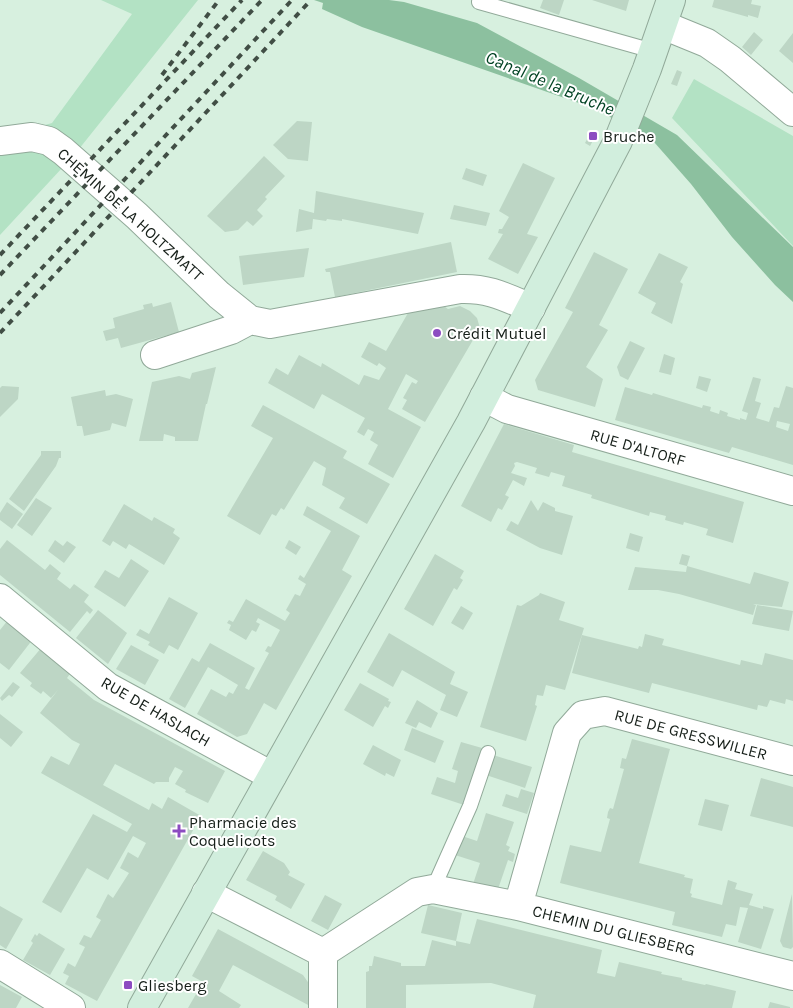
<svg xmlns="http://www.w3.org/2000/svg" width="793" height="1008" font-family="Karla,sans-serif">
  <rect width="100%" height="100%" fill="#d7f0df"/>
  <path fill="#b3e2c4" d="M101,0H198L75,154L0,235V138L52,123L132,14Z
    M694,79L793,136V246L672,118Z"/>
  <path fill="#8cc09f" d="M314,0H389L404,2L477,23L579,78L677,135L793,247V302L775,285L732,237L691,184L654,142L596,109L362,27L322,9L323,3Z"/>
  <path fill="#bdd6c5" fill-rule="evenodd" d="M543,0H564L559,15L540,8Z
    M592,0H629L626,11Z
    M714,0H752L751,4L761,6L758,18L748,15V17L712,7Z
    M754,32L763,40L751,55L742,47Z
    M793,33V63L779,51Z
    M677,70L682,72L677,86L671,84Z
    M297,121L312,122L308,161L288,159L273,145Z
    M592,130L597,133L590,146L585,143Z
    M264,156L285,176L265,197L267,199L257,210L263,216L253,226L247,221L238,230L225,232L207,216Z
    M523,163L555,178L527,234L538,237L518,274L488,259L503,234L498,233L499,229H502L509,217L499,211Z
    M466,168L487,175L483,186L462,179Z
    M316,191L424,213L418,234L342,219V221L327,219L326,221L313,219L312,229L296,232L299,209L314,213Z
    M454,205L490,213L486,226L450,219Z
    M451,242L457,272L335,297L330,272H326L325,269Z
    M309,248L304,277L243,285L239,256Z
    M594,252L628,269L599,325L608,330L586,367L603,379L595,407L538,390L535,380L573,312L565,308Z
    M659,253L688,267L680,282L683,284L672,324L651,313L656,303L638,293Z
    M171,302L179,332L121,348L118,338L106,341L103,331L115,328L113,318L144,309L143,305L152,303L153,307Z
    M444,306L448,309L460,306L470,311L477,318L480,328L425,422L402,409L407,400L403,398L412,382L416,384L418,381L406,374L388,409L421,427L393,478L368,464L378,445L370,440L374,432L368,429L364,436L357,432L365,418L322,394L314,409L268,383L276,368L288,375L299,355L321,367L322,363L359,385L364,375L379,380L386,368L379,363L377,366L361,357L369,342L386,351L408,313Z
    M630,341L645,348L628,380L620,376L617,367Z
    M664,354L675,358L671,375L659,372Z
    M216,367L207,404H206L198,441H175V437L164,434L163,441H139L152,382L179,376L190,379L192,373Z
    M699,376L711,379L707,392L696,388Z
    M753,377L761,379L755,401L761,403L756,418L769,422L774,407L779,408L786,386L793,388V465L732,447L729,453L615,420L625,387L652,395L653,393L702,408L703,405L711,407L710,411L719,414L720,410L728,413L727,416L740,420V418L746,420L748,413L742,411ZM777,421L790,424L788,431L776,427Z
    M2,386L19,387L18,399L0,417V388Z
    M105,390L106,396L116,394L133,399L126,427L112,423L110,430L84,436L82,426H77L71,397Z
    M263,405L347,451L343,458L390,484L367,524L339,508L345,498L322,485L326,468L314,461L284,510L281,508L276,516L272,514L260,535L227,516L273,438L251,426Z
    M504,424L574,445L572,452L744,502L733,543L706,535L708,529L684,522L683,525L665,520L666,516L650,512L649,516L591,498L592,495L562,486L565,476L551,472L549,477L535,473L537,468L517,462L514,463L515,466L511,473L527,478L524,486L513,480L505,495L509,497L502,510L498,508L491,522L461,506Z
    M41,451H61V458H59L56,466L24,511L9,499L41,455Z
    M36,498L52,508L32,536L17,525Z
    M531,500L538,511L543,502L555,508V511L573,516L562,555L540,548L506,530L511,521L518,525Z
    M7,502L23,514L12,529L0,520V513Z
    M124,504L152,521L154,517L175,529L173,533L180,538L164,565L129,544L126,549L113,541L110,546L102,541Z
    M307,506L360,536L342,570L352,576L276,710L264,703L247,734L237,737L197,714L211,689L226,697L229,692L233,694L238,685L208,667L185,708L169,699L192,658L199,662L210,643L255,668L245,688L249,690L269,653L265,651L268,646L271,647L280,630L258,618L256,622L260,624L256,632L252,630L246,640L229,630L231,625L227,623L229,620L233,622L246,599L285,621L290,613L286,610L295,594L300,596L306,584L298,579L300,575L304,578L331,531L303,515Z
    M630,533L643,537L639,552L626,548Z
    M7,540L45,570L50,564L61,573L57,579L70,589L74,584L89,595L84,602L93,610L90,614L87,611L70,632L0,575V549Z
    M55,540L63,546L67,541L76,547L64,563L48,551Z
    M289,540L301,547L296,555L285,548Z
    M435,554L464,571L460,578L463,580L457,590L454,588L433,626L404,609Z
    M682,554L690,556L687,566L750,584L754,572L789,582L782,607L753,604L756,605L753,615L679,594L658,590H628L635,567L686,572L687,566L679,564Z
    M131,559L149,571L125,607L94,587L105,570L119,578Z
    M540,593L565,602L559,620L584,628L565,690L546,685L543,696L537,695L535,705L537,706L526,741L480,727L517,605L521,606L539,595Z
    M169,597L198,613L178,650L169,645L164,654L148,645L150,642L136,635L140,629L149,634Z
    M757,605L793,611L789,631L752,624Z
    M461,606L473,613L463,630L451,623Z
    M98,610L127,633L108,664L76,638Z
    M8,620L33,639L9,670L0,663V630Z
    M389,633L455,672L450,684L468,692L457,717L440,710L446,695L402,670L393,687L367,672Z
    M645,634L664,639L662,645L740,665L741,660L762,665L765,653L793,660V701L786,699L785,704L770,700L767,707L758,705L757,710L652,683L649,693L572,673L582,635L638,649L639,646L642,647Z
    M131,645L159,660L145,685L116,669Z
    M42,647L72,671L67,678L94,700L225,771L208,803L185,792L186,790L175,784L183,771L175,767L169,778V782H156L154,784L115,764L103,785L149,810L152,803L162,809L168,797L201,816L97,1001L65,984L69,976L63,973L68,963L75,967L85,947L79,944L84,935L91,938L101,920L96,917L108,894L113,898L129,873L120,868L128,852L138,858L146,843L133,836L108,880L87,868L61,913L42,902L93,814L127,832L132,824L41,773L51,756L69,765L80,744L72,740L40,713L58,690L51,698L43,691L41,694L30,686L32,683L20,673Z
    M13,682L20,687L12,697L9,695L2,701L0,698Z
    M360,683L389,699L388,701L391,702L388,708L385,706L373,727L344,710Z
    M417,700L438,713L431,728L419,722L416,728L405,723Z
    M0,714L23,732L11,747L0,738Z
    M412,728L444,741L435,763L404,750Z
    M632,739L670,749L639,863L685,875L684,877L693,879L690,893L692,894L691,897L722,905L728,880L737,883L735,889L753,894L749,905L763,909V906L774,909L761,949L738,942L748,908L740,907L736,926L726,924L722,937L672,925L675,912L560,883L570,845L601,852L610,819L607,818L608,812L610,808L613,809L624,769L620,768L622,758L626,759Z
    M461,742L482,748L464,805L431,794L437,777L455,783L458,771L452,769Z
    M373,745L401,760L394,777L386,773L385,776L363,764Z
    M493,755L532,767L525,788L486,775Z
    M761,778L793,787V827L750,816Z
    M521,789L534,793L527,814L502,806L506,794L518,798Z
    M705,799L729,805L722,831L698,825Z
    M486,813L514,822L506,845L510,847L508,851L515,854L513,862L508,860L497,892L473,884L480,863L455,855L462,836L477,841Z
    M263,851L284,863L290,872L288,875L305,884L291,909L275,900L277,896L246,880Z
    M792,894L793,947L791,949L783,947L780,941Z
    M325,895L342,904L328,930L311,921Z
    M428,905L462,913L456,941L421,933Z
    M0,906L23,919L6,949L0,945Z
    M477,919L602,950L597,973L615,977L619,962L662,972L661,974L682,978V980L705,985L706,984L736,991L732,1008H533L536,995L491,983L406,985V1008H366V972L369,971V966H372L374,956L401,963V966H425L432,940L456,946V941L470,944Z
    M218,929L303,975L310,985V1006L233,965L219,991L241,1005L239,1008H188L203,982L192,976Z
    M39,933L65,949L50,975L23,960L33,943L31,941L35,934L37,936Z
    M0,985L22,997L16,1008H0Z
    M770,1002L790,1007V1008H768Z"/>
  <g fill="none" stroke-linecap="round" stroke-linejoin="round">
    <defs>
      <path id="lane" d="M479,2L653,51
        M433,889L470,806L488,753"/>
      <path id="street" d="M663,25L707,43L730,59L793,112
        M0,141L32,137L49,141L63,151L137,216L219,295L250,320L270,324L460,289C489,288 505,297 531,308
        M155,355L231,330L250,320
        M484,397L507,409L793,491
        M0,598L108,687L272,776
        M206,893L323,953L417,892L433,889L518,906L793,976
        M518,906L567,733L583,715L605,711L793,761
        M323,953V1008
        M0,964L71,1008"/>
      <path id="secondary" d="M142,1008L471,422L618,141L647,69L671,0"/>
    </defs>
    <use href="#lane" stroke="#91a999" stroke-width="16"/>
    <use href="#street" stroke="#91a999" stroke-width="30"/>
    <use href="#secondary" stroke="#91a999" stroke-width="30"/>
    <use href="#lane" stroke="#fff" stroke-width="14"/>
    <use href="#street" stroke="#fff" stroke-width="28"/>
    <use href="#secondary" stroke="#d1eedd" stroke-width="28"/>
    <path stroke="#414e45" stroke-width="4" stroke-dasharray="6 6" stroke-linecap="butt" d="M162,75L219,0
      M0,255L242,0
      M0,275L262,0
      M0,313L292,0
      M0,333L311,0"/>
  </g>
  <g fill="#8c4cc1" stroke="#fff" stroke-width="2">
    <rect x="588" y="131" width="10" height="10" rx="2.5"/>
    <circle cx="437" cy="333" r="5"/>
    <path d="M176.5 823.5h5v5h5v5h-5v5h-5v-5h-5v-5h5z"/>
    <rect x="123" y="980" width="10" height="10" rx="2.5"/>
  </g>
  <g text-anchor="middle" stroke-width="4" stroke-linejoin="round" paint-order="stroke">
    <g font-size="16" fill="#161f19" stroke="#fff" text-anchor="start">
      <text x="603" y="142">Bruche</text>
      <text x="447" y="339">Crédit Mutuel</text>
      <text x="189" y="828">Pharmacie des<tspan x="189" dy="18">Coquelicots</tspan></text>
      <text x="138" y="991">Gliesberg</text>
    </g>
    <g font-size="16" fill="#161f19" stroke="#fff">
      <text transform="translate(131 214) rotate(42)" y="6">CHEMIN DE LA HOLTZMATT</text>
      <text transform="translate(638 447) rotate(16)" y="6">RUE D'ALTORF</text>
      <text transform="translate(156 711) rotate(30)" y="6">RUE DE HASLACH</text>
      <text transform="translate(691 734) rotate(15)" y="6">RUE DE GRESSWILLER</text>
      <text transform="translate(614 930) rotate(14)" y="6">CHEMIN DU GLIESBERG</text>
    </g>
    <g font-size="18" font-style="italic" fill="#004223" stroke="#fff">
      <text transform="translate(550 83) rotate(23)" y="6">Canal de la Bruche</text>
    </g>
  </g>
</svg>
